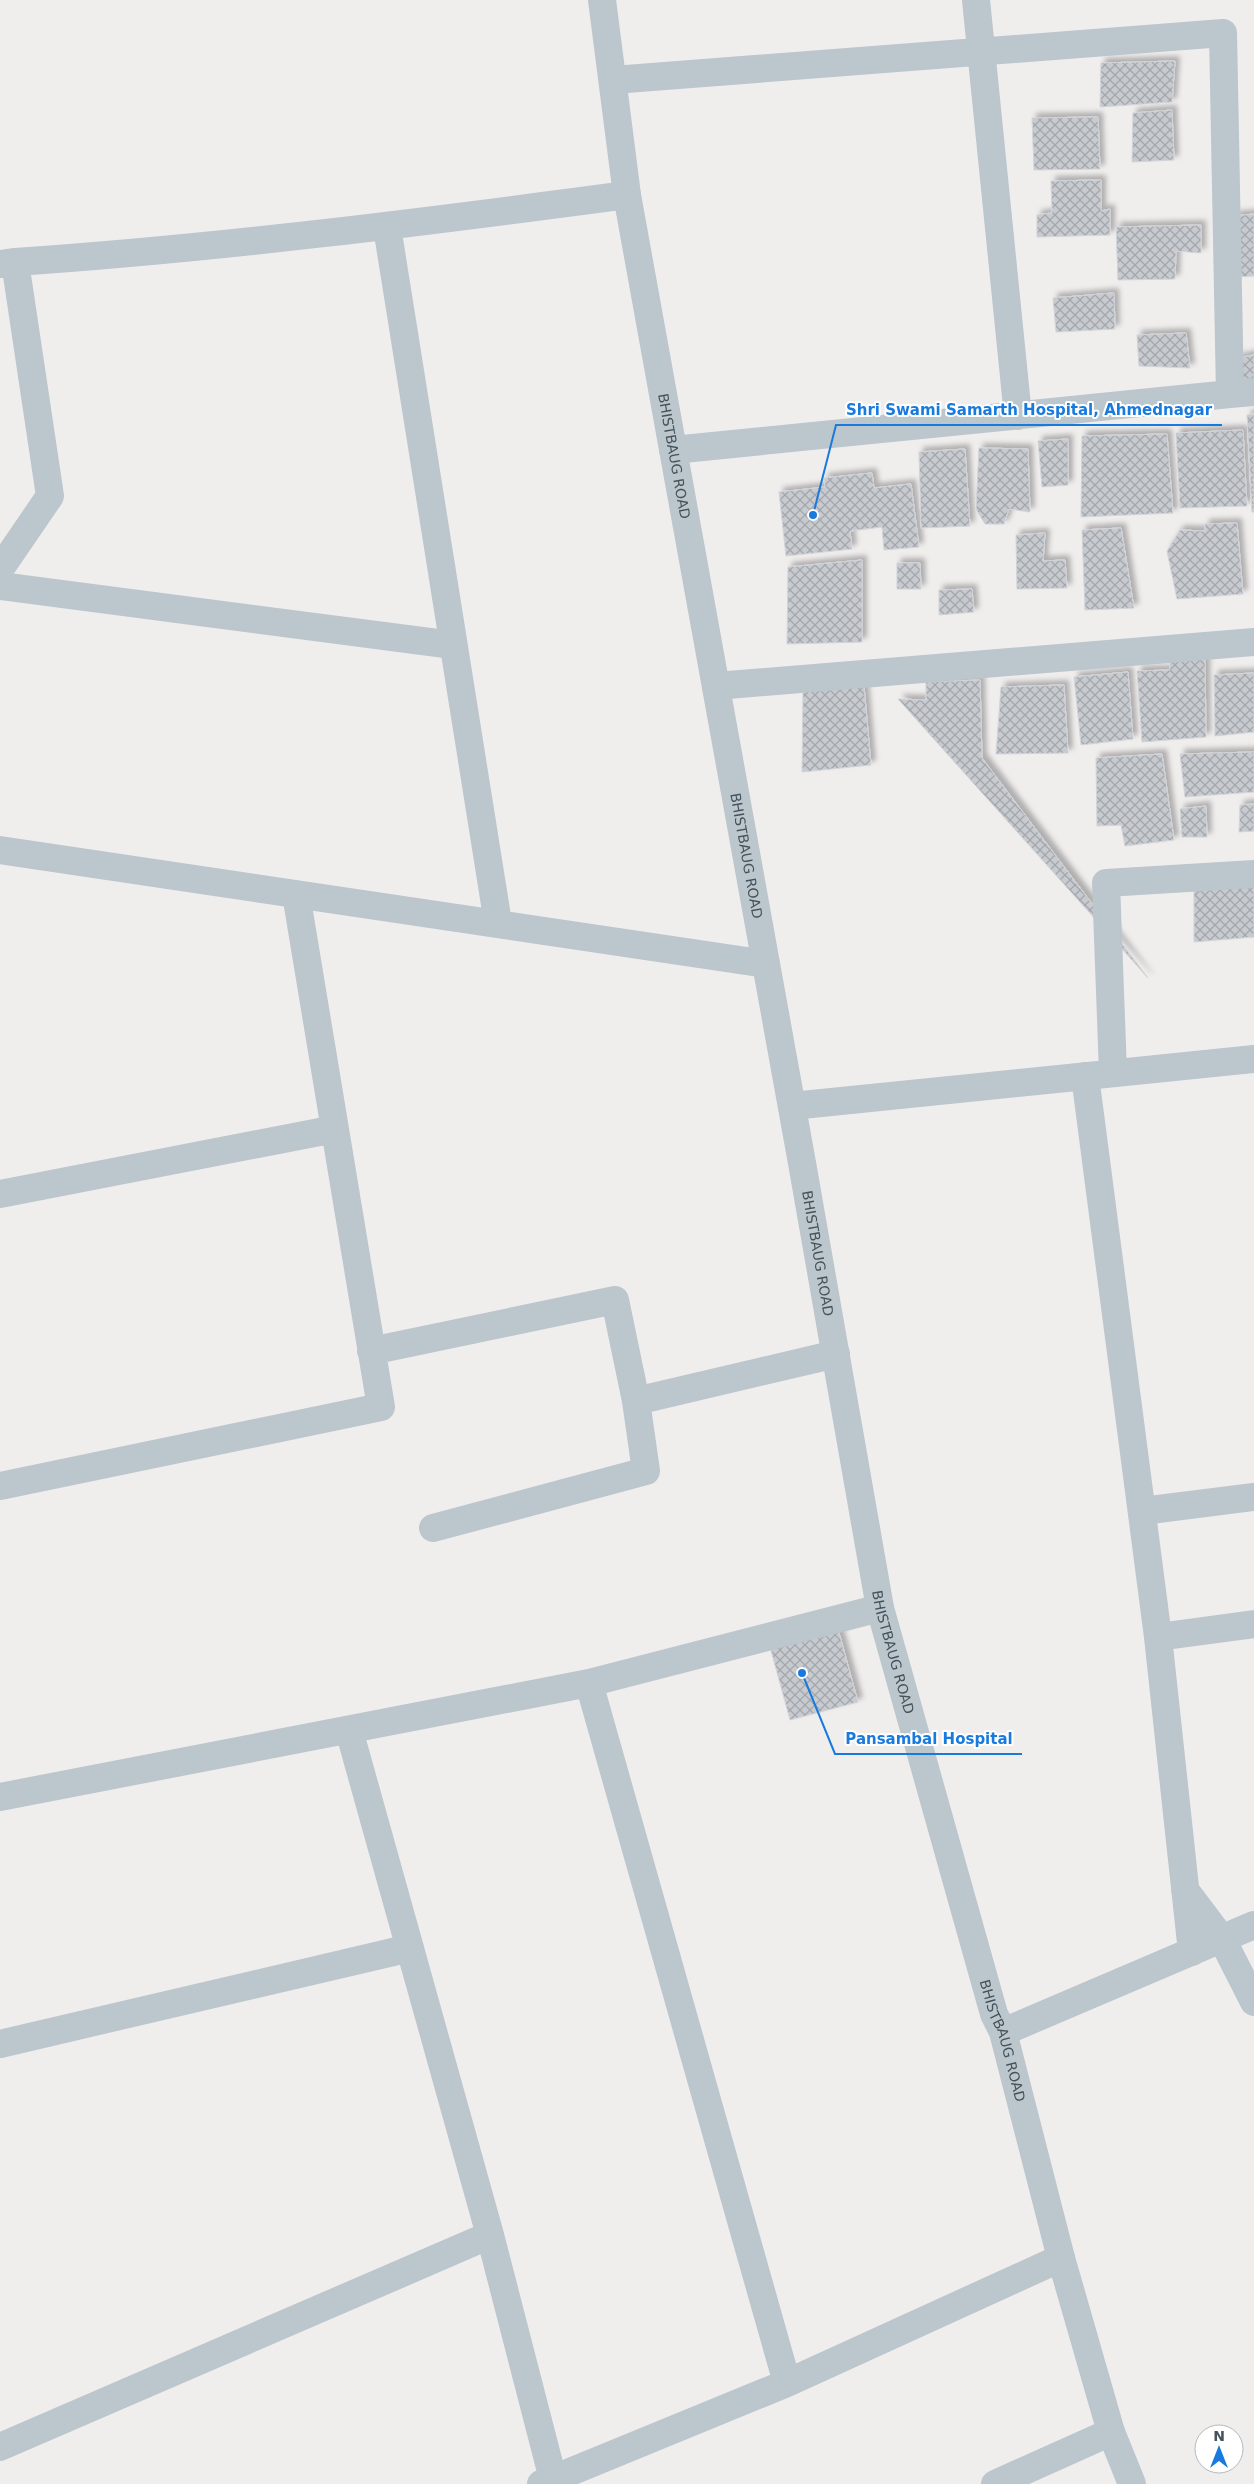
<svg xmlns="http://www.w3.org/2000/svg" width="1254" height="2484" font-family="'DejaVu Sans',sans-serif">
  <defs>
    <pattern id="building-cross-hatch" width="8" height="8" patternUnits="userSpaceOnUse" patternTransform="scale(1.25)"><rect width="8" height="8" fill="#c7cbd0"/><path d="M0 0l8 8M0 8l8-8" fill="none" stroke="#a3a7ac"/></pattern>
    <filter id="shadow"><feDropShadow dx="4.5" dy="-4.5" stdDeviation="2.5" flood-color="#0004"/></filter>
  </defs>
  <rect width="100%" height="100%" fill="#f0eded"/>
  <path fill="url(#building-cross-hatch)" stroke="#d1d4d9" filter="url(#shadow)" d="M1175,61L1172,102L1100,107L1101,63Z
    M1172,110L1174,160L1132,162L1133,113Z
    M1098,117L1100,169L1034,170L1032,118Z
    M1101,180V211L1110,209V235L1037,237V215L1052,213L1051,181Z
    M1254,214V276L1236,277L1234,216Z
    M1201,225V253L1176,251L1175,279L1118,280L1116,227Z
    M1114,293L1115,329L1056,332L1053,298Z
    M1186,333L1190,368L1139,366L1137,335Z
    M1254,355V388L1240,387L1237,358Z
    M1254,414V512H1252L1247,415Z
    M1243,430L1247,506L1180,508L1176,433Z
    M1167,434L1173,513L1081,517L1082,436Z
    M1068,439V485L1042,487L1038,441Z
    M979,448L1028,449L1030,512L1009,509L1004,524H985L976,509Z
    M965,449L970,526L921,528L919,452Z
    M872,473L874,488L911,484L919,547L884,550L882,527L850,531L852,549L786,556L779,492L825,487L824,478Z
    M1237,523L1243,594L1177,599L1167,551L1180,530L1205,531V524Z
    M1121,528L1134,608L1085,610L1082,530Z
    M1045,533L1043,561L1065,560L1067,588L1017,589L1016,535Z
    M862,560V642L787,644L788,567Z
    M897,563H920L921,589H897Z
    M972,589L974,612L939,615V590Z
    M1205,658L1206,737L1142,742L1137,671L1170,670L1169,661Z
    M1128,672L1133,739L1081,745L1074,677Z
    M1254,673V732L1215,736L1214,675Z
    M980,680L982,758L1148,978L898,699L926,700V682Z
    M1064,685L1068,753L996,754L1001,687Z
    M864,686L871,765L802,772L803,691Z
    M1254,752V792L1185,797L1180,754Z
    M1162,754L1174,840L1125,846L1121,825L1097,826L1096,758Z
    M1254,804V831L1239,832L1240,805Z
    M1206,806L1207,837H1182L1180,809Z
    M1254,885V937L1194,942V889Z
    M838,1629L858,1702L790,1720L770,1647Z"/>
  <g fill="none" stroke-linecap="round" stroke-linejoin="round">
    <path stroke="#bbc6cd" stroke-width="28" d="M976,0L1018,416
      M613,80L1223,33L1230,394L673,450
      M387,227L498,923
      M15,262C220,248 423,222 627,195
      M0,264L15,262L50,496L0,569
      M1230,394L1254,392
      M0,586L453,645
      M716,686L1254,642
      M0,850L766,964
      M1113,1073L1106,883L1254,874
      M1085,1076L1158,1637L1254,1624
      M792,1106L1254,1059
      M0,1194L335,1129
      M371,1351L615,1300L636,1401L836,1354
      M0,1486L381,1407L296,894
      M1142,1511L1254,1497
      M433,1528L646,1471L636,1401
      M1158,1637L1192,1952
      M589,1683L787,2383
      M349,1730L490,2235L553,2479
      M0,1797L589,1683L880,1608
      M1185,1890L1222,1939L1254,2002
      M1003,2032L1254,1925
      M0,2044L410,1948
      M0,2447L490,2235
      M541,2484L787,2383L1061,2258"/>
    <g stroke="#bbc6cd" stroke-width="28">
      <path id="s1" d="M602,0L627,195L802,1163L880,1608L994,2014L1003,2032L1061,2258L1111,2432L1132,2484"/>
      <path d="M995,2484L1111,2432"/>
    </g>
  </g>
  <g text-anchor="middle" stroke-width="4" stroke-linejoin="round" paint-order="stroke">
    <g font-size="14" fill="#45525b" stroke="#fff">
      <text dy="5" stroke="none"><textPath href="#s1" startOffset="462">BHISTBAUG ROAD</textPath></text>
      <text dy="5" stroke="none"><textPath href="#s1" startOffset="868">BHISTBAUG ROAD</textPath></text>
      <text dy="5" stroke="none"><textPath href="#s1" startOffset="1272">BHISTBAUG ROAD</textPath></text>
      <text dy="5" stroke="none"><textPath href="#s1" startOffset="1678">BHISTBAUG ROAD</textPath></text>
      <text dy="5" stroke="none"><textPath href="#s1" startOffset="2082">BHISTBAUG ROAD</textPath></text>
    </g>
  </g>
  <path fill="none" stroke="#197ade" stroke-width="2" d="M813 515L836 425H1222M802 1673L835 1754H1022"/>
  <g fill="#197ade" stroke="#fff" stroke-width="2">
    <circle cx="813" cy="515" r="5"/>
    <circle cx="802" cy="1673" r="5"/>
  </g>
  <g font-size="15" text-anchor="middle" font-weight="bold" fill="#197ade" stroke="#fff" stroke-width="4" stroke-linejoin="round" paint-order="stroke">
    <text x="1029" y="415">Shri Swami Samarth Hospital, Ahmednagar</text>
    <text x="929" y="1744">Pansambal Hospital</text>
  </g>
  <g transform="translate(1219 2449)"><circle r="24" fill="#ffffff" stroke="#b5babd"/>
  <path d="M0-4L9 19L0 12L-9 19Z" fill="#197ade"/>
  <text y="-8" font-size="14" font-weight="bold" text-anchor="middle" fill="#45525b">N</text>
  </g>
</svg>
